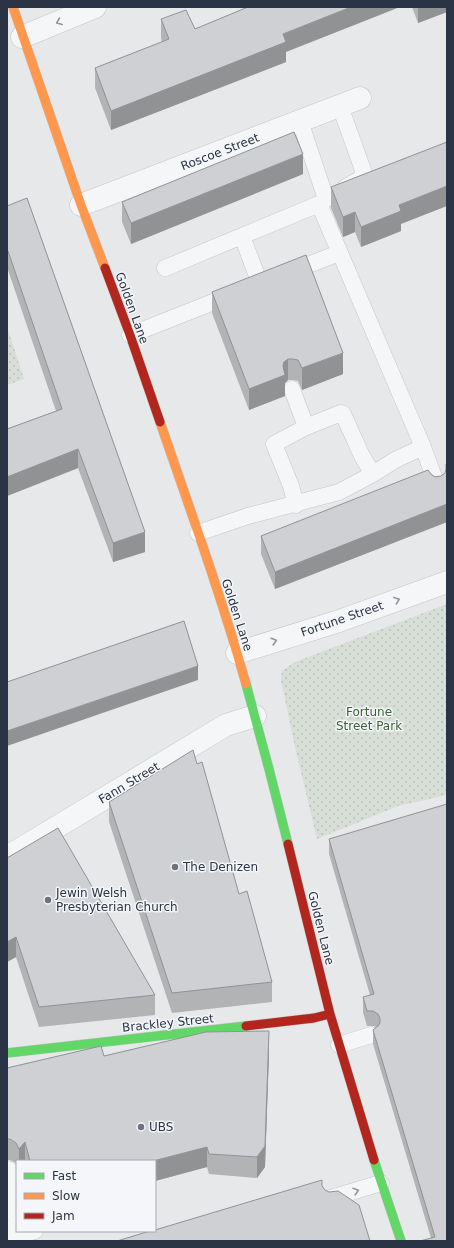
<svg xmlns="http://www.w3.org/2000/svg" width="454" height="1248" font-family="'DejaVu Sans',sans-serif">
  <defs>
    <pattern id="grass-dots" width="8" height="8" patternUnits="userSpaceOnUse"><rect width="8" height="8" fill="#d6ded6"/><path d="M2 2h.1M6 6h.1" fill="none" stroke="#b8bfb9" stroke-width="1.8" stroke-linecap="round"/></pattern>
  </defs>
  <rect width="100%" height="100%" fill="#e6e8ea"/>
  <path fill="url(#grass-dots)" d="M7,327L24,379L7,385Z
    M447,604V795L398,806L317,839L295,747L281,680L282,671L295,662Z"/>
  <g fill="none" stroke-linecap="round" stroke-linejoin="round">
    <defs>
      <path id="lane" d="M340,106L363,170L362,178L346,187
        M319,204L423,447L437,485
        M242,236L260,284
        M165,268L319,204L326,199L300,121
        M290,272L339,253
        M130,335L231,295
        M292,389L306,427
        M373,474L395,460L423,447
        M198,533L248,516L339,492L373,474L362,456L343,414L341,413L306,427L274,444L291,486L296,505
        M339,1045L371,1035
        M331,1198L381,1183
        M12,1237L35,1231"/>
      <path id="street" d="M22,37L95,7
        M81,205L360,98
        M237,653L339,621L447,582
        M7,857L226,725L255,716
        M7,1172L17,1213
        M10,1241L17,1227"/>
      <path id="fast" d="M246,684L269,769L288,844
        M7,1053L246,1026
        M374,1160L401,1241"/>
      <path id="slow" d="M13,7L81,205L105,268
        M160,422C190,509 221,595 246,684"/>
      <path id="jam" d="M105,268L130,335L160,422
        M288,844L330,1014L374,1160
        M246,1026L314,1018L330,1014"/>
    </defs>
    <use href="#lane" stroke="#c4c6c8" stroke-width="17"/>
    <use href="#street" stroke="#c4c6c8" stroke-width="23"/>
    <use href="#fast" stroke="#c4c6c8" stroke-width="10"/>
    <use href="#slow" stroke="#c4c6c8" stroke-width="10"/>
    <use href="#jam" stroke="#c4c6c8" stroke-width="10"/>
    <use href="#lane" stroke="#f5f6f7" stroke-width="16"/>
    <use href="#street" stroke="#f5f6f7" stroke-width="22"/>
    <use href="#fast" stroke="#63d668" stroke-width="9"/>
    <use href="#slow" stroke="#ff974d" stroke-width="9"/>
    <use href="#jam" stroke="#b3261e" stroke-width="9"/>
  </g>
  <path fill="#b1b3b5" d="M412,7H447V12L418,23Z
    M161,19L195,29L286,52V62L111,130L95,88V68L162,42L161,38Z
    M303,174L131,244L122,222V202Z
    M331,187L401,224V231L361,247L355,232L343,237L331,208Z
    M7,206L145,552L113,562L78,468L7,496V429L56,411L8,270H7Z
    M212,292L343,374L302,390L298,381L293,380H288L285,383V396L249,410L212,313Z
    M447,463V522L275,589L261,554V536L431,474L435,477L441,476L445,473L446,471V464Z
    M197,764L239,894L272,982V1002L172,1013L109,822V802Z
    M329,839L447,1241L431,1238L373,1044V1030L376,1027L373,1026H367L363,1012V997L370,995L329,854Z
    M7,858L155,995V1015L39,1027L16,957L7,962Z
    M269,1052L265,1167L257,1178L209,1174L207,1167L155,1181V1161H17V1166L16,1163L10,1160H7V1068L104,1056Z"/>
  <path fill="#909294" d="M351,7H400L286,52V62L111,130V111L283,34Z
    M418,7H447V12L418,23Z
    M303,154V174L131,244V223Z
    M447,186V206L401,224V231L361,247V227L399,205Z
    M355,212V232L343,237V217Z
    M7,251H8V270H7Z
    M343,353V374L302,390V368Z
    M288,359V380L285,383V396L249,410V389L283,366L284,362Z
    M78,449V468L7,496V477Z
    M447,504V522L275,589V572Z
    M145,532V552L113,562V543Z
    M198,666V680L7,746V731Z
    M16,937V957L7,962V942Z
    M269,1031V1052L265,1167L257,1178V1157Z
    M25,1142V1161H19V1149Z
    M207,1147V1167L155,1181V1161H153Z"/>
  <path fill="#ced0d3" stroke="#909294" d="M248,7H351L283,34L286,42L111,111L95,68L169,39L161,19L186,10L195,29Z
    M294,132L303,154L131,223L122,202Z
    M447,142V186L399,205L401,211L361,227L355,212L343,217L331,187Z
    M27,198L145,532L113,543L78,449L7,477V429L62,409L8,251H7V206Z
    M306,255L343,353L302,368L298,360L293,359H288L284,362L283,366L285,375L249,389L212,292Z
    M447,463V504L275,572L261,536L428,470L431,474L435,477L441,476L445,473L446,469V464Z
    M184,621L198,666L7,731V682Z
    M193,750L197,764L202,762L239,894L247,891L272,982L172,993L109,802Z
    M447,804V1241H420L435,1237L373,1030L378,1026L380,1023V1018L378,1014L373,1011H367L363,997L374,994L329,839Z
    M58,828L155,995L39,1007L16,937L7,942V858Z
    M269,1031L265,1146L257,1157L209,1154L207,1147L153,1161H30L25,1142L19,1149L16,1143L10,1139H7V1068L101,1046L104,1056L206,1032Z
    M322,1180V1186L325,1190L329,1192L338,1191L359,1205L370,1241H117L150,1231H155V1230Z"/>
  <defs><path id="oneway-chevron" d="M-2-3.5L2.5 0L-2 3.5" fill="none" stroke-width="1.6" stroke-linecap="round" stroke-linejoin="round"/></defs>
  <g stroke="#90959e">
    <use href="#oneway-chevron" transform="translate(59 22) rotate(158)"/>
    <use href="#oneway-chevron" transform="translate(397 600) rotate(-20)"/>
    <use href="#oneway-chevron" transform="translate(274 641) rotate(-17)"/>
    <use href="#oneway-chevron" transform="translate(356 1191) rotate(-17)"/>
  </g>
  <g fill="#6c737f" stroke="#f4f6f9" stroke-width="1.5">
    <circle cx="175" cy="867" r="4"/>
    <circle cx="48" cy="900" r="4"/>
    <circle cx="141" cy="1127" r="4"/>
  </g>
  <g text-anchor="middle" stroke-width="3" stroke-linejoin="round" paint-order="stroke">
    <g font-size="12" fill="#2b3445" stroke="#f4f6f9">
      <text transform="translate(220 152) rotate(-21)" y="4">Roscoe Street</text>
      <text transform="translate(132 308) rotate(70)" y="4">Golden Lane</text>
      <text transform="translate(237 615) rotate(72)" y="4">Golden Lane</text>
      <text transform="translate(342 619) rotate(-19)" y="4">Fortune Street</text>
      <text transform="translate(129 783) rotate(-31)" y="4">Fann Street</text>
      <text transform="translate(321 928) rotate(76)" y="4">Golden Lane</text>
      <text transform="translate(168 1023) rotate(-6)" y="4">Brackley Street</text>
    </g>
    <g font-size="12" fill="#3f6138" stroke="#f4f6f9">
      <text x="369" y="716">Fortune<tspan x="369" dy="14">Street Park</tspan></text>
    </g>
    <g font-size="12" fill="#2b3445" stroke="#f4f6f9" text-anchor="start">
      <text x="183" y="871">The Denizen</text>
      <text x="56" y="897">Jewin Welsh<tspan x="56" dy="14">Presbyterian Church</tspan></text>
      <text x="149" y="1131">UBS</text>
    </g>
  </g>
  <rect width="454" height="1248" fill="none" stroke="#2b3445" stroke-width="16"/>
  <rect x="16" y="1160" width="140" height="72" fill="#f4f6f9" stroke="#a4a8b1"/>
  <rect x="24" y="1173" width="20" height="6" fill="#63d668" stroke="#a4a8b1"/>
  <text x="52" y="1180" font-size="12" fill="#2b3445">Fast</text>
  <rect x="24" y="1193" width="20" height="6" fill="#ff974d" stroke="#a4a8b1"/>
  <text x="52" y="1200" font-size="12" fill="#2b3445">Slow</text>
  <rect x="24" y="1213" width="20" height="6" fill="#b3261e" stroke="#a4a8b1"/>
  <text x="52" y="1220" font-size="12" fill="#2b3445">Jam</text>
</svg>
